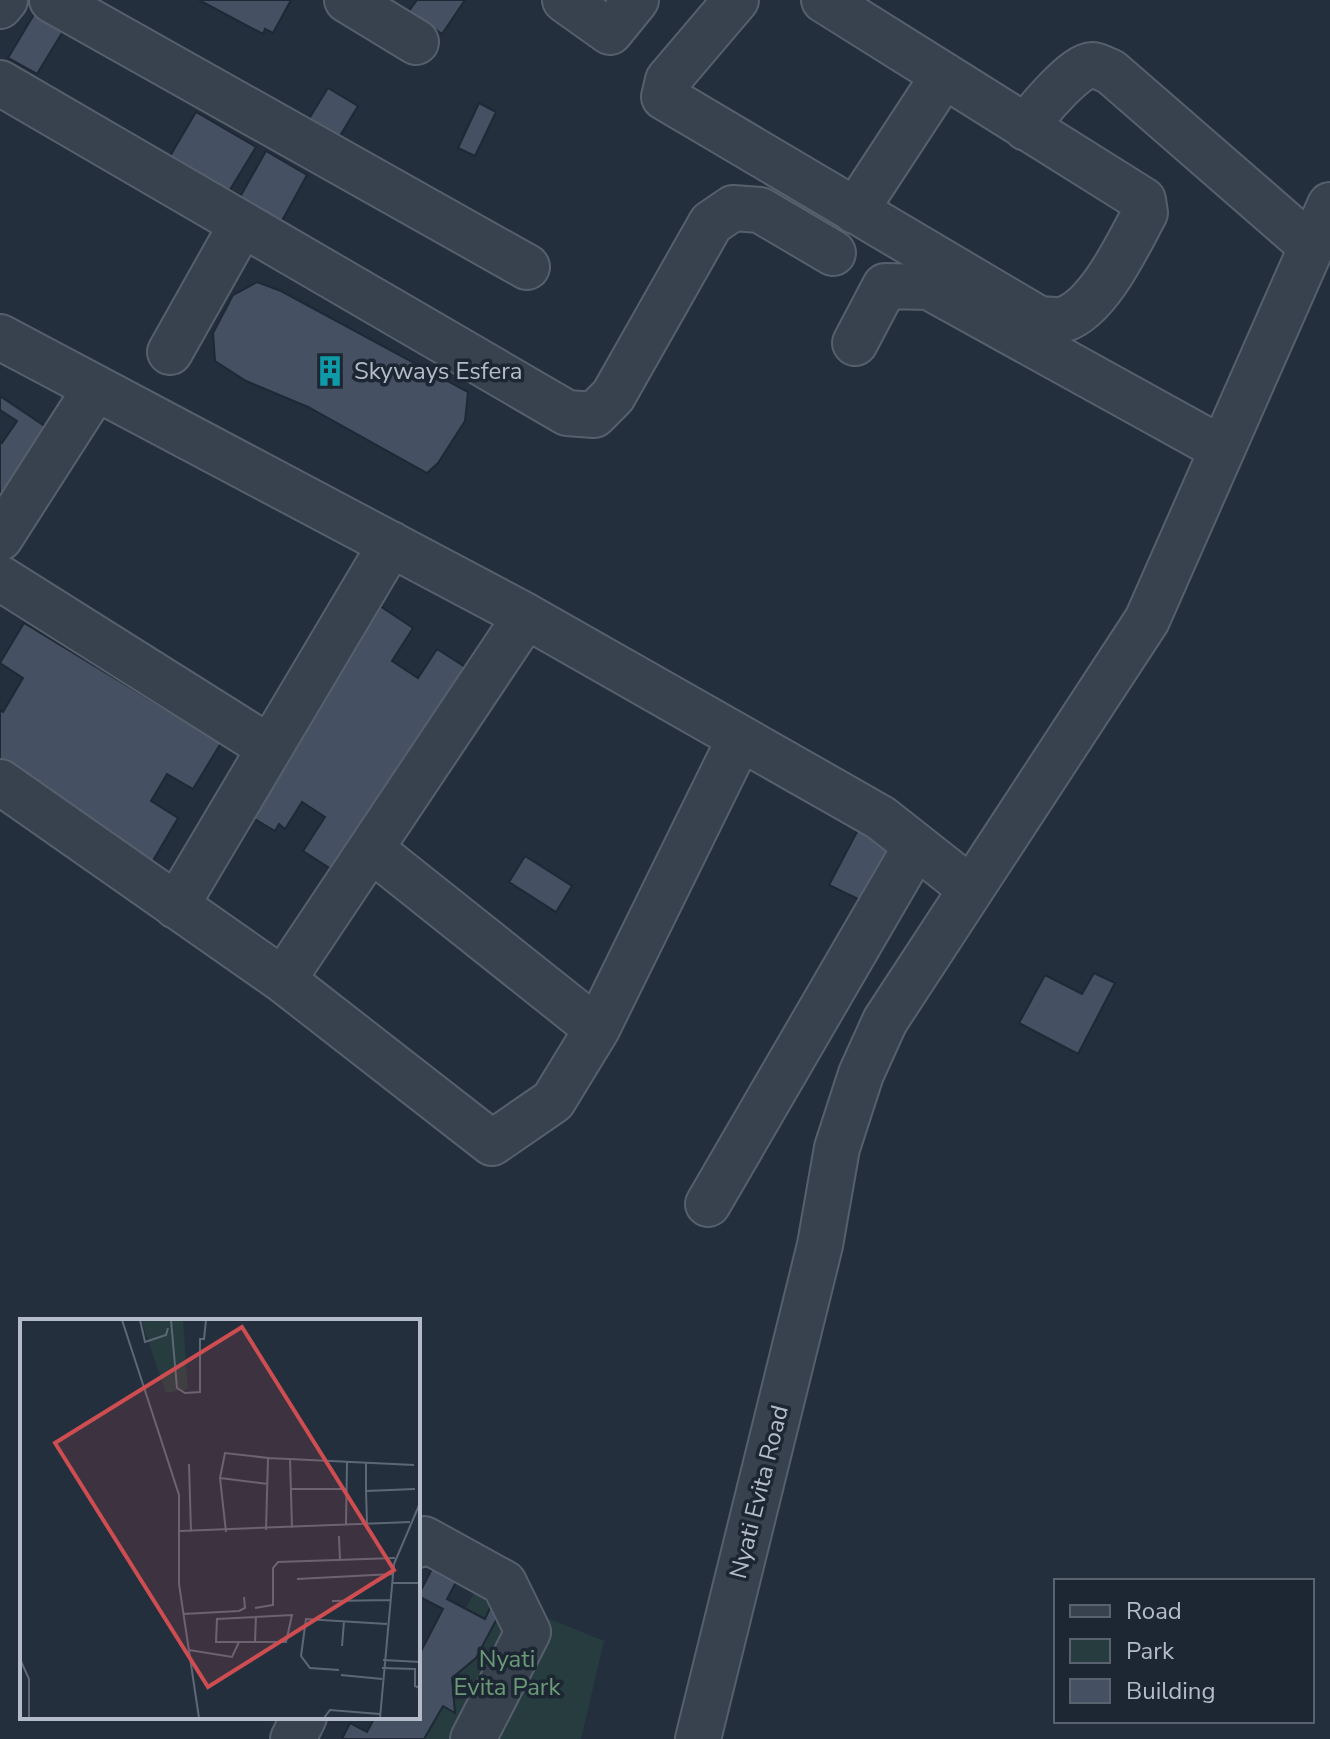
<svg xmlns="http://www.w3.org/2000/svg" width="1330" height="1739" font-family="'Nunito Sans',sans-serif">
  <rect width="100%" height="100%" fill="#242f3e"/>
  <path fill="#263c3f" d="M476,1589L604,1641L581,1739H398L418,1717V1701Z"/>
  <path fill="#455162" stroke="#1f2835" stroke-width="2" d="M199,0H291L273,33L265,29L263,34Z
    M417,0H465L442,34L409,11Z
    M39,6L68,23L37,74L8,58Z
    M328,88L358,106L332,149L302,130Z
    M479,103L496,112L475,156L458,148Z
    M196,112L256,147L225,198L166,163Z
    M266,151L307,175L278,228L236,204Z
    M257,282L281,291L468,392L465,421L438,463L427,473L308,407L246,381L215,361L213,333L233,295Z
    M0,396L49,429L0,527V442L2,443L17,421L0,410Z
    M374,602L413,628L392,661L418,678L437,649L473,672L342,876L303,851L325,817L302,802L285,829L279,824L275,831L246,814Z
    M24,623L221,743L193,789L167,774L151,801L178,818L151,864L44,799L50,789L40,783L33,793L0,773V710L3,712L23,678L0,663Z
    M860,826L892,843L862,901L829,885Z
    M525,856L572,886L556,912L509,882Z
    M1094,973L1115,983L1078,1054L1019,1023L1045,975L1082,994Z
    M436,1561L461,1573L447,1599L485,1619L491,1606L501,1611L476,1658L452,1678L455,1713L443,1706L424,1739H342L350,1723L367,1732L375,1717H418V1657L443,1609L418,1596Z"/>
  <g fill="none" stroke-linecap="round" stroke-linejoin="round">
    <defs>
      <path id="minor" d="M52,0L527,267
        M347,0L416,42
        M565,0L610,32L636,0
        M736,0L668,80L664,97L1039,319C1047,319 1058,321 1065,319C1100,306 1128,244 1145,213L1143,200L824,0
        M0,6L5,0
        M0,83L567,413L594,415L613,396L711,223L733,208L760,210L833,253
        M1026,128C1035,113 1077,63 1093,65C1099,66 1106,70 1111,72L1312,247
        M855,211L944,75
        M0,337L526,616L881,818L971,889
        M855,343L885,286L929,287L1222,449
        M170,352L242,224
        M0,538L96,388
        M0,578L270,748
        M526,616L283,980L492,1143L553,1101L597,1029L740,738
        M0,782L283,980
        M371,849L597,1029
        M176,906L391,544
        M708,1204L916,846
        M418,1545L424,1539L504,1583L528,1632L473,1739
        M293,1739L304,1717
        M698,1739L820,1245L837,1148L861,1074L885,1021L1147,620L1330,205"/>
    </defs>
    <use href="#minor" stroke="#565f6c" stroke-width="48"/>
    <use href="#minor" stroke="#38414e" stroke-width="44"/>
  </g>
  <defs>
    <symbol id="building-bare" viewBox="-9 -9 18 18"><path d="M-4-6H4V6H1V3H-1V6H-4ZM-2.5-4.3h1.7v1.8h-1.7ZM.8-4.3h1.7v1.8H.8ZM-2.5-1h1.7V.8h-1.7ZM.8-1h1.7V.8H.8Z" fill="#0f9aa8" stroke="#1d2633" stroke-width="2.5" paint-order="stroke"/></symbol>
  </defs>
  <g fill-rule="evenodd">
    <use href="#building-bare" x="308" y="349" width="44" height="44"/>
  </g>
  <g text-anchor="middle" stroke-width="7" stroke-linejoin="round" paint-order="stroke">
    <g font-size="24" fill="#b4bcc9" stroke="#1d2633" text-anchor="start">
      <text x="354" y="379">Skyways Esfera</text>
    </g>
    <g font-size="24" fill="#b4bcc9" stroke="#1d2633">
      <text transform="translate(759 1492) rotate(-76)" y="8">Nyati Evita Road</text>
    </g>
    <g font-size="24" fill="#6b9a76" stroke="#1d2633">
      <text x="507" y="1667">Nyati<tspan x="507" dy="28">Evita Park</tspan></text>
    </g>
  </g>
  <g transform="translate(20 1319)">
    <rect width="400" height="400" fill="#242f3e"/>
    <path d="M121,1H163L168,70L146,74Z" fill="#263c3f"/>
    <path fill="none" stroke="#5e6776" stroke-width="2" d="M102,1L159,176V265L179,399M120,1L125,23L146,16L148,9M151,1L157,69L165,74L180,73V20H184L186,1M248,139L394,146M270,140L272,209M346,144V172M169,145L171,213M200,159L248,165M271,170H327M347,204L346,172L395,170M326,205L327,143M160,212L390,203M206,213L200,159L205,134L248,139L246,211M319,217L320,241M277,260L373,255M372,264H400M312,282L370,281M235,289L253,286V249L258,243L375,239M163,295L219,292L225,289L224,278M235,323L236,297M322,327L324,302M169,331L212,338L219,323H266L272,296L197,300L196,323H219M0,340L9,360V399M363,341L400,343M362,349L395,350V367L400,369M319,351L290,349L281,337L286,300L367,305M321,356L362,360M304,399L310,391L360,395M360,399L374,245L400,184"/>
    <path fill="#ce4d50" fill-opacity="0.15" stroke="#ce4d50" stroke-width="4" d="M222,8L374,251L188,368L35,124Z"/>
    <rect width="400" height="400" fill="none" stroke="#b4bcc9" stroke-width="4"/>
  </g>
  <rect x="1054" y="1579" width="260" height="144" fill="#1d2633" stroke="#59626f" stroke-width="2"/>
  <rect x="1070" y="1605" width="40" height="12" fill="#38414e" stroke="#59626f" stroke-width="2"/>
  <text x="1126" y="1619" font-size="24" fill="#b4bcc9">Road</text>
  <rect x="1070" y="1639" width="40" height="24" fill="#263c3f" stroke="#59626f" stroke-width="2"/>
  <text x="1126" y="1659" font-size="24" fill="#b4bcc9">Park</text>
  <rect x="1070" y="1679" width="40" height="24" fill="#455162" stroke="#59626f" stroke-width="2"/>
  <text x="1126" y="1699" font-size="24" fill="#b4bcc9">Building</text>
</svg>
